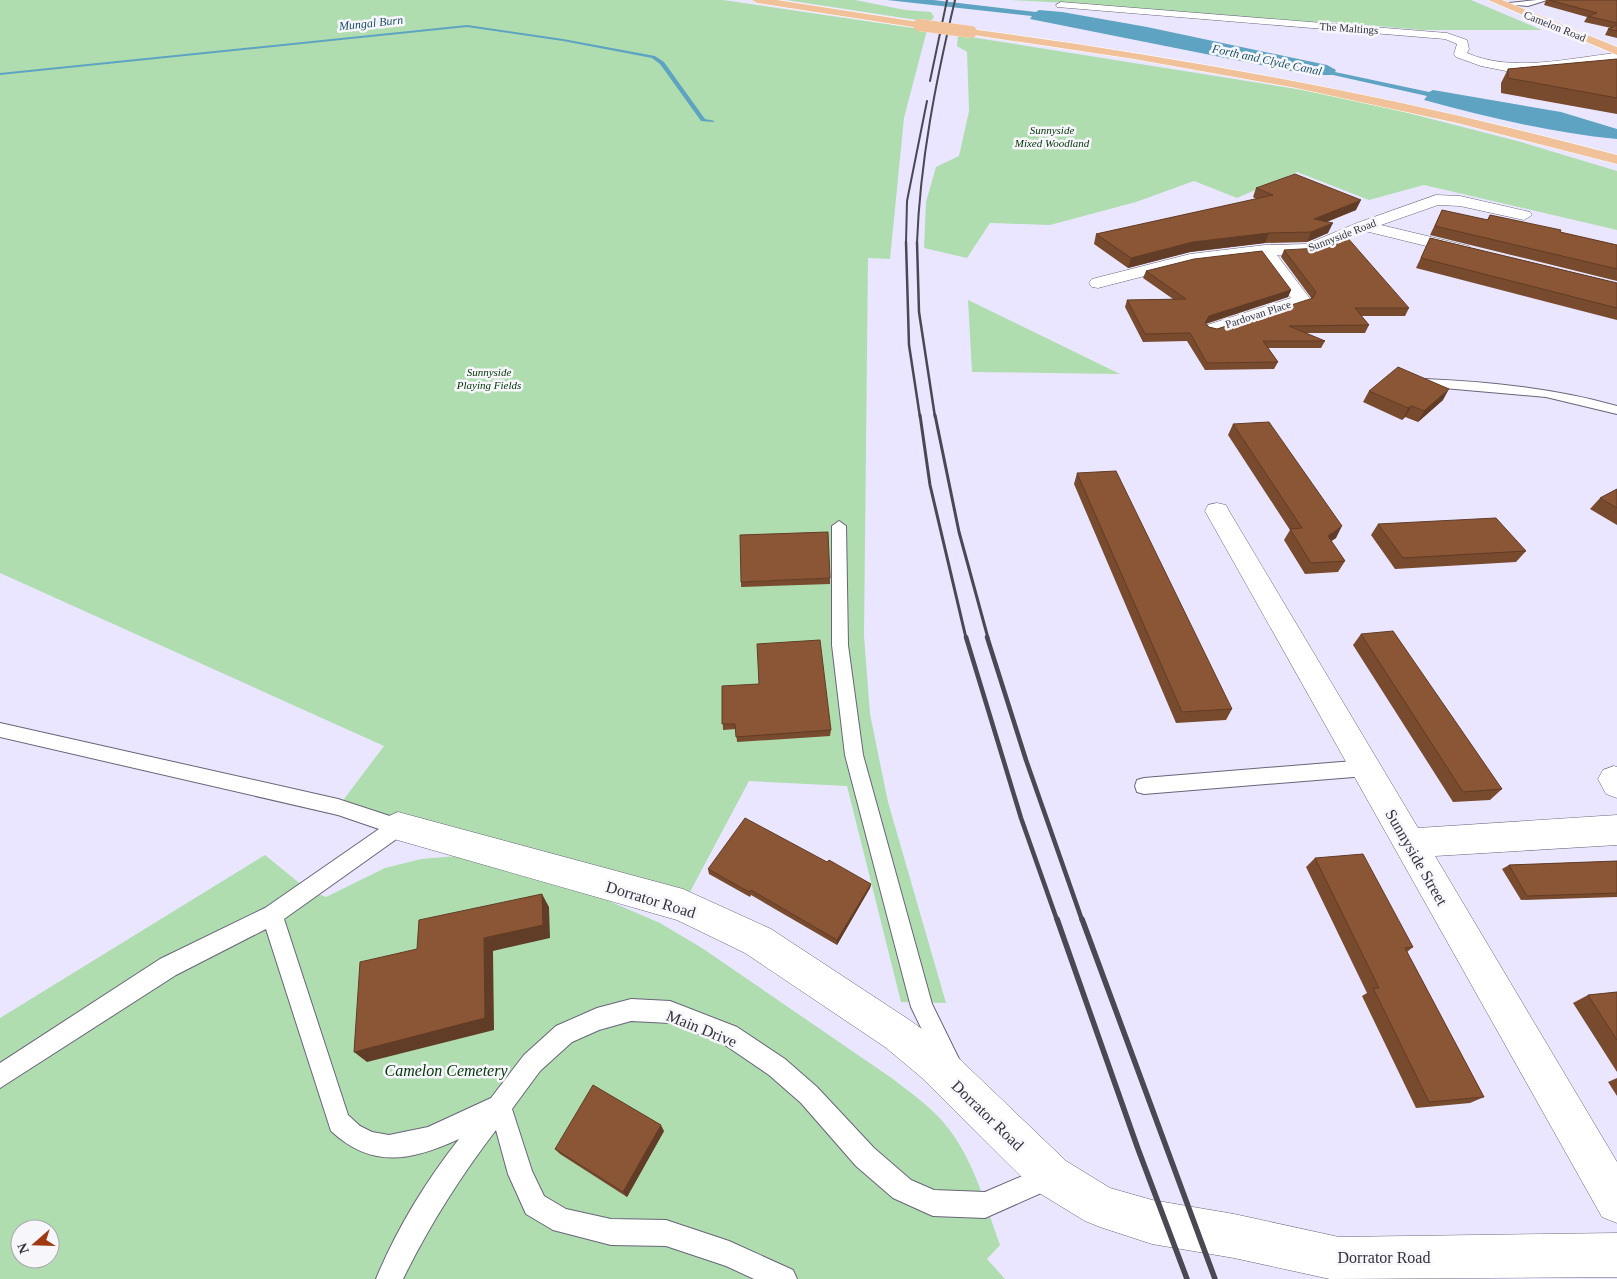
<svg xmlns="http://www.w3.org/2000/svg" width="1617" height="1279" font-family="'Times New Roman',serif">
  <rect width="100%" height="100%" fill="#eae6ff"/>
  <path fill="#afddb0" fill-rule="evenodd" d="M0,0H723L927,30L904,118L890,259L868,258L864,636L870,714L888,802L946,1003L901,1002L847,786L749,781L683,905L338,807L384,746L0,573Z
    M786,0H855L905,10L931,12L934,17L930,22Z
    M1010,0H1471L1542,30H1422L1332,22L1294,23L1085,4Z
    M958,35L1303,90L1377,105L1521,142L1617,171V230L1424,185L1369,200L1297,172L1237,198L1194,181L1136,202L1050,225L990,223L967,258L924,248L926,202L936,167L959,156L969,111L967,52L957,46Z
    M968,300L1120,374L972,372Z
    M265,855L308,890L326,897L385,868L421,859L457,856L581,889L660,923L702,948L893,1079C912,1094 934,1109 948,1128C974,1161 986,1206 1000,1245L987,1259L1005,1279H0V1018ZM20,1229H50V1259H20Z"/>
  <path fill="#5ea3c2" d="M887,0H933L1036,12L1039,10L1062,12L1147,27L1327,65L1336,70L1335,72L1429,92L1433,90L1561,112L1617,129V139C1552,133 1487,117 1424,100L1427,96L1333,75H1311L1030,19L1032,16Z"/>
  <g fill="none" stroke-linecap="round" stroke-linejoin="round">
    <path fill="#5ea3c2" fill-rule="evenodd" d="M467,25L563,39L655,56L664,62L705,119L715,121L713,122L701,121L660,64L652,58L563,41L467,27L0,75V73Z"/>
    <defs>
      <path id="lane" d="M1537,0H1547L1528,6L1499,4Z
        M1425,379C1490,382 1554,388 1617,406V414L1546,397L1421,386L1419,383L1421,380Z
        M839,521L846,526L848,645L863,755L932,1004L960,1061L957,1069L949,1072L941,1069L911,1007L845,755L832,645V526Z
        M0,723L338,799L405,821L408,827L405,833L284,919L348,1115L360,1126L372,1132L389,1135L428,1127L491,1098L524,1055L556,1026L597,1008L631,999L670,1001L737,1027L785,1059L817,1087L874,1148L911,1180L934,1190L985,1192L1048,1165L1057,1168L1060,1177L1057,1186L985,1218L933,1216L924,1212L893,1198L856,1166L801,1103L769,1075L722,1043L670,1023L631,1021L599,1030L572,1042L540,1071L512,1109L532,1171L544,1196L566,1209L611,1219L666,1220L729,1241L793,1270L797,1279H754L726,1266L666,1246L611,1245L553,1230L526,1214L508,1174L496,1130C460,1177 429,1226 403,1279H376C396,1230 426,1181 459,1139C411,1161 372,1169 331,1131L266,929L176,975L0,1088V1063L160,959L265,908L379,829L338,815L0,737Z
        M1366,760L1372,763L1375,768L1372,773L1366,776L1144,794L1137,792L1135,786L1137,780L1144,778Z"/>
      <path id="street" d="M1061,2L1447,33L1467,40L1469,49L1467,53C1513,73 1568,58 1617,53V61L1511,72L1481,66L1456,57L1454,54L1457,44L1445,39L1057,7L1056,5Z
        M1436,195L1460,196L1530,212L1532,215L1524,220L1460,206L1438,205L1381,225L1469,246L1472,250L1469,254L1463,255L1365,231L1316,253L1277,255L1311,300L1309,304L1214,335L1207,333L1204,329L1207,325L1291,298L1260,256L1191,264L1098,288L1092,287L1089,283L1092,279L1190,254L1265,245L1307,244L1357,223Z
        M1217,503L1226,505L1229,511L1418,828L1617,815V845L1435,856L1617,1162V1223L1602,1217L1205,511L1208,505Z
        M1614,766L1617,767V798L1606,794L1598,779L1603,770Z
        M398,812L683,889L771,929L911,1021L949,1049L1066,1161L1110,1188L1152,1200L1234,1214L1339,1237L1617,1233V1277L1330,1279L1234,1258L1152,1244L1100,1227L1085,1221L1036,1191L921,1077L885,1047L745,953L677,920L387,837L382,827L387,817Z"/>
      <path id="primary" d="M752,0H777L919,22L925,25L919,28L757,3Z
        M1488,0H1502L1617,47V55Z
        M971,29C1189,58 1404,98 1617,155V164L1457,123L1296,88L1134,59L967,34V30Z"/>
    </defs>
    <use href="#lane" stroke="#686479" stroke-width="2"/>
    <use href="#street" stroke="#686479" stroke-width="1"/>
    <use href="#primary" stroke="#fff" stroke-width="1"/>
    <use href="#lane" fill="#fff" fill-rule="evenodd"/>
    <use href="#street" fill="#fff" fill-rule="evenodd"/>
    <use href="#primary" fill="#f1c29a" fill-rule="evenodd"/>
    <path stroke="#4a4953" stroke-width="2" d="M930,81L947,0
      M906,243L907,201L927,101
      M917,243C920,161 936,80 955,0"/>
    <path stroke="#4a4953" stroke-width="2.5" d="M906,242L909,345L920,417
      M917,242L919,312L935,417"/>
    <path stroke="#4a4953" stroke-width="3" d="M920,415L930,485L966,638
      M935,415L959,532L988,638"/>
    <path stroke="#4a4953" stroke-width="4.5" d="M966,637L1021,818L1057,920
      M987,637L1026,760L1082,920"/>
    <path stroke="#4a4953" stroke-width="5.5" d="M1057,919L1138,1149L1187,1279
      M1082,919L1215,1279"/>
    <defs>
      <path id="primary-bridge" d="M919,25L971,32"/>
    </defs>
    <use href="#primary-bridge" stroke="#fff" stroke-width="12" stroke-linecap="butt"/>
    <use href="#primary-bridge" stroke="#f1c29a" stroke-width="12"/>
  </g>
  <path fill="#784a2e" d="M1546,0H1617V38L1605,35L1608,29L1611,28L1584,22L1587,17L1544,5Z
    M1617,59V114L1501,93V83L1508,69Z
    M1256,188L1356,210L1327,222L1328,233L1307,242L1265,243L1190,252L1128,268L1094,244L1096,234L1256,199L1253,197Z
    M1442,210L1487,220L1490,215L1560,232L1617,245V281L1430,235Z
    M1430,238L1617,283V320L1416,268Z
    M1284,250L1409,308L1405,316H1361L1369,325L1365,333H1306L1325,341L1321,348H1268L1278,362L1274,369L1205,370L1187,341L1143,342L1125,307L1127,300L1173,299L1143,278L1146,271L1291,290L1288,297L1206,324L1209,327L1217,329L1312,299L1281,257Z
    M1369,391L1443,400L1418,422L1405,417L1402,420L1363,402Z
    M1233,424L1336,538L1331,541L1345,561L1338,572L1305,574L1284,540L1290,530L1228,435Z
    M1077,473L1232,709L1226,720L1176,723L1074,484Z
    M1617,489V525L1590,509L1600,498Z
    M1378,524L1526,551L1516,562L1395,569L1371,535Z
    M830,578V584L741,587V582Z
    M1361,634L1502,789L1490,800L1453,802L1353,645Z
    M722,686L831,730L830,736L737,742L736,729L723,730Z
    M1315,858L1413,947L1407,952L1484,1097L1470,1103L1416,1108L1362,996L1367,993L1306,867Z
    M1617,861V897L1521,900L1502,869L1509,865Z
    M827,862L871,884L870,888L837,945L751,895L750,897L709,874L708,869Z
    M1617,992V1072L1573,1003L1588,995Z
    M1617,1078V1096L1608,1082Z
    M664,1131L627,1197L560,1154L555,1149Z"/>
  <path fill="#613c26" d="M1361,200L1356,210L1310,228L1314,219Z
    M1333,223L1328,233L1307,242L1311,232Z
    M1269,233L1265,243L1190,252L1128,268L1131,258L1193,242Z
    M1291,290L1288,297L1206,323L1202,330L1205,323L1209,316Z
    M1449,389L1443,400L1418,422L1424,411Z
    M1412,406L1405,417L1402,420L1408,408Z
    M1342,526L1336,538L1321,548L1328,536Z
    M871,884L870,888L837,945V940Z
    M542,894L549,907L550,938L493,951L494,1030L367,1062L354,1052L484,938Z
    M661,1125L664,1131L627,1197L623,1192Z"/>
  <path fill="#8b5636" stroke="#613c26" d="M1549,0H1617V23L1588,16L1597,13Z
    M1617,25V31L1608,29Z
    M1617,59V98L1508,78V69Z
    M1295,174L1361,200L1314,219L1333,223L1311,232L1269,233L1193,242L1131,258L1096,234L1273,195L1256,188Z
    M1442,210L1488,220L1490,215L1561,230L1560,232L1617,245V269L1435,226Z
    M1346,236L1409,308H1355L1369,325L1289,326L1325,341H1263L1278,362L1207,363L1190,333L1145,334L1127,300L1186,299L1146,271L1194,259L1262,251L1291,290L1209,316L1205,323L1209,327L1217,329L1313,298L1316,292L1284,250L1319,248Z
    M1430,238L1617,283V308L1421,258Z
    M1398,367L1449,389L1424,411L1412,406L1408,408L1369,391Z
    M1269,422L1342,526L1328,536L1345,561L1311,563L1290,529L1302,528L1233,424Z
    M1116,471L1232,709L1182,712L1077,473Z
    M1617,489V508L1600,498Z
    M1496,518L1526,551L1403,558L1378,524Z
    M828,532L830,578L741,582L740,535Z
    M1393,631L1502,789L1463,792L1361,634Z
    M820,640L831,730L736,737L735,724H722V686L759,684L757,644Z
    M745,818L827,862L829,860L871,884L837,940L751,890L749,892L708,869Z
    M1363,854L1413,947L1405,948L1484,1097L1429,1102L1373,988H1379L1315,858Z
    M1617,861V893L1527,896L1509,865Z
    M542,894L543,925L484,938L485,1018L354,1052L360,962L417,949L419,920Z
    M1617,992V1040L1588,995Z
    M593,1085L661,1125L623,1192L555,1149Z"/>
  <g text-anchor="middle" stroke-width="5" stroke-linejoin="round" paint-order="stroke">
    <g font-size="11" fill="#34333c" stroke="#f7f6fb">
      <text transform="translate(1555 26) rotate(22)" y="4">Camelon Road</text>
      <text transform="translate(1349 28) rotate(4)" y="4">The Maltings</text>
      <text transform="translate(1342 235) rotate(-21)" y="4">Sunnyside Road</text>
      <text transform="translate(1258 314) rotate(-18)" y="4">Pardovan Place</text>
    </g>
    <g font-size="11" font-style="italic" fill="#003507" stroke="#f7f6fb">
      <text x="1052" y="134">Sunnyside<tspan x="1052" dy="13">Mixed Woodland</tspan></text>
      <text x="489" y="376">Sunnyside<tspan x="489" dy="13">Playing Fields</tspan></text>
    </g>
    <g font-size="12" font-style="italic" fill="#174f66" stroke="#f7f6fb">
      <text transform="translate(371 23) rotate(-6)" y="4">Mungal Burn</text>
      <text transform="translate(1267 60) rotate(12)" y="4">Forth and Clyde Canal</text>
    </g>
    <g font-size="16" fill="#34333c" stroke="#f7f6fb">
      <text transform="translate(1417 857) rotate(60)" y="6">Sunnyside Street</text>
      <text transform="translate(651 899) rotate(17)" y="6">Dorrator Road</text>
      <text transform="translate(702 1028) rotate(22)" y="6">Main Drive</text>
      <text transform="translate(988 1115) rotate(44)" y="6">Dorrator Road</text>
      <text x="1384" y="1263">Dorrator Road</text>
    </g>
    <g font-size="16" font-style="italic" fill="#003507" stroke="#f7f6fb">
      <text x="446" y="1076">Camelon Cemetery</text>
    </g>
  </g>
  <g transform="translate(35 1244) rotate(250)"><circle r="24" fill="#f7f6fb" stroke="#a9a8af"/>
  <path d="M0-4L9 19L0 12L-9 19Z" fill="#9f3911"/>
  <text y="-8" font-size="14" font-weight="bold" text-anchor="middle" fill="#34333c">N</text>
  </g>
</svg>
